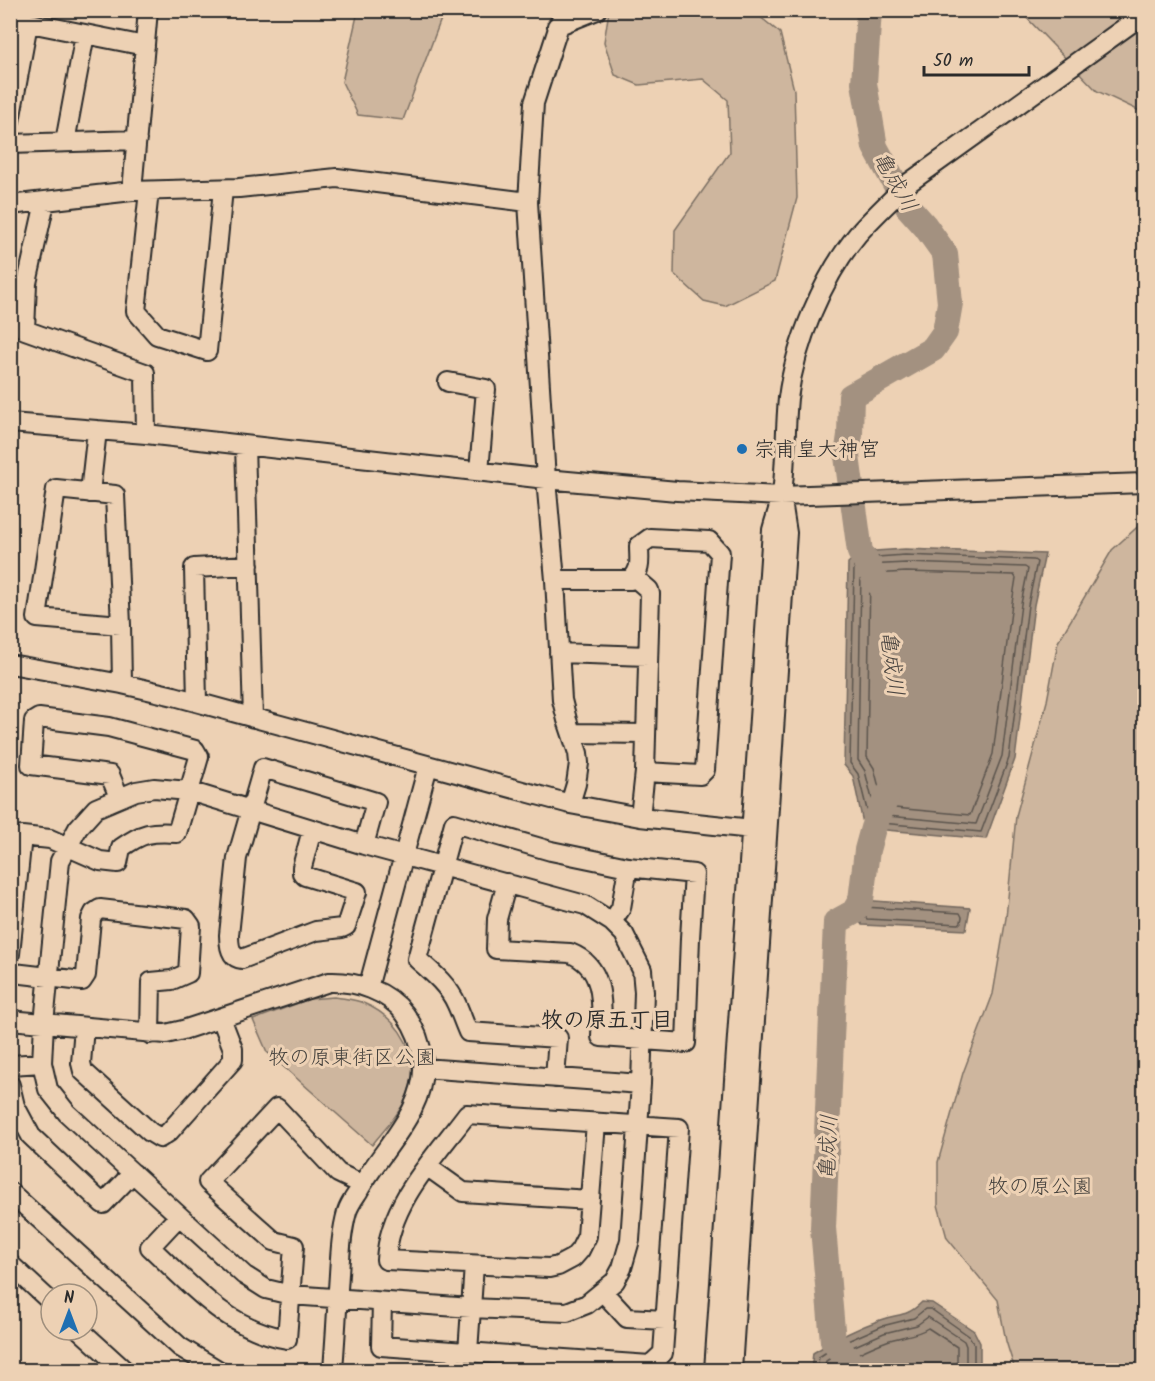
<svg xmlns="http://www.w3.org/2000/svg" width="1155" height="1381" font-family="Kalam,'Klee One',sans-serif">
  <rect width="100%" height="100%" fill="#edd1b4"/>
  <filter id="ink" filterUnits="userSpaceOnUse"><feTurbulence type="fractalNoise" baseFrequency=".0167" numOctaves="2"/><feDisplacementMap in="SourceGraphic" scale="12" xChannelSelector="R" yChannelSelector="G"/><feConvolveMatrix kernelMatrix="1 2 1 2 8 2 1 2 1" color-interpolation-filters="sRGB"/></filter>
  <g filter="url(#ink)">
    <path fill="#ceb69e" stroke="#7c7064" stroke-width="1.5" d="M358,11H444L403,120L358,115L342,82Z
      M609,11H753L780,33L794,90L797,198L775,281L725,306L704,301L674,274L675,230L730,152L728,100L703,79L639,85L615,75L604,42Z
      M1023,11H1144V113L1097,91L1025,16Z
      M1144,521V1370H1015L1006,1341L998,1300L947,1238L938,1205V1162L963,1073L993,994L1006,918L1016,816L1047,701L1058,642L1112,550Z
      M334,997C343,998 353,999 361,1002C401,1018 425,1058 405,1100C398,1116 383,1131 372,1145L267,1052L253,1020L309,999Z"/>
    <path fill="#a39180" stroke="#73685e" stroke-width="1.5" d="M905,549L1045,554L1034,605L1015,759L986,839L864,828L853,776L844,765L848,563L860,552Z
      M861,900L970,908L966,930L862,925L854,912Z
      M922,1302L932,1303L974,1331L980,1343V1370H811L813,1353C834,1340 857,1328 880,1320C899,1313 906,1318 922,1302Z"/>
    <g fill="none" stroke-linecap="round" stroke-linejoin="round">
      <path stroke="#5b544d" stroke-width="1.5" d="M905,555L1034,560L1037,562L1028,605L1009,758L981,832L870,822L858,774L850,763L854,567L863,558Z
        M906,563L1025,567L1028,569L1021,604L1002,756L976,824L876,815L865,771L858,760L861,570L867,565Z
        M906,572L1014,575L1016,578L1012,603L993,754L970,815L884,807L874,768L867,757L870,576L873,574Z
        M864,907L960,913L962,917L961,922L959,924L867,919L862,913Z
        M817,1370L819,1357L836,1346L882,1326L914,1318L925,1309H931L969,1336L974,1344V1370
        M824,1370L826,1361L839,1353L884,1333L917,1325L928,1317L964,1341L966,1346V1370
        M833,1370C838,1361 876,1345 887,1341C901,1336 916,1336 928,1328L957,1347V1370"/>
      <path stroke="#a39180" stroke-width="26" d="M869,10L864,83L875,147L908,207L925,226L945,254L950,303L945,332L933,349L851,396L850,435L847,456L860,552L877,582
        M856,1370L833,1341L823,1228L836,922L854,912L861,900L867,850L873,828L887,796"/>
      <defs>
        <path id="minor" d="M564,10L534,103L528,202L546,479L555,580L562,700L567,720L578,753L579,763L576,784L570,804
          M10,19L145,46
          M557,26L597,10
          M10,121L28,23
          M65,142L85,34
          M10,144L137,140
          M132,191L148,10
          M149,191L136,311L157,335L207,351L223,189
          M45,202L27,283L25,330L145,373L146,434
          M10,205L132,191L239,188L337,178L528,202
          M448,382L486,389L479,471
          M10,423L146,434L546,479L677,491L781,496L1144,483
          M245,445L253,718
          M56,489L115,495L121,625L37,618Z
          M90,493L97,430
          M634,577L649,590L650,594L645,772L640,817
          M555,580H631C642,569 639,561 639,546L650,538L709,541L720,553L705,770L700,775L645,772
          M121,625L122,684
          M559,653L648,656
          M10,664L122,684L174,696L570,804L640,817L752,829
          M197,702L194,568L249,565
          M572,733L645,734
          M154,788L189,791L364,845L585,905L612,922L624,934L642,970L644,992L641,1084L630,1240L622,1268L615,1281L587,1304L567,1312L471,1308L291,1295L266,1289L244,1275L67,1113L48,1089L42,1063L44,1023L60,861L78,828L96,808L136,791Z
          M312,830L302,867V873L305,876L357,892L346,926L342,928L316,931L242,959C230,958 229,945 229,935L237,858L263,768L376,802L364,845
          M507,883L497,919L496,949L570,953C606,967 602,1006 601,1037L686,1043L690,938L694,874L628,867L551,851L454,823L417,959C432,972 449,986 457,1005C461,1014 464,1023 468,1032L558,1038L555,1078
          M612,922L621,908L628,867
          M10,954L22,836L50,839L100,861L118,863L121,848C142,833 151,831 177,833L199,757L195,750L109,727L39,718L34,721L31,765L110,775L119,797
          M10,968L14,973L82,981L86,975L91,919L94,913L100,909L186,919L191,926L188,973L172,980L151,982L150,1034
          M368,988L428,766
          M10,1020L166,1034L183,1030L329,982C357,981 388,991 405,1014C416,1029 421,1043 423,1060C427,1112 380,1150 358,1192C354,1198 349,1205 347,1212C340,1237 340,1263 338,1289C337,1316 335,1343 333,1370
          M84,1027L81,1063L83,1071L150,1132L160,1138L169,1132L233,1060V1049L221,1018
          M10,1065L42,1063
          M423,1068L641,1084
          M10,1085L15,1106L31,1136L103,1204L133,1173
          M428,1167L463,1192L590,1200
          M10,1192L180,1347L218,1370
          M179,1216L150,1247C193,1287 226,1328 287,1339L294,1246L274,1241L208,1182L277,1108L338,1173L361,1184
          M10,1264L51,1302
          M603,1292L627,1318L665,1320
          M382,1302L381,1346L650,1365L663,1353L679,1128L467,1114C434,1158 389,1203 386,1260L549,1268L558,1266L573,1258L580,1250L587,1236L596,1123
          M80,1330L124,1370
          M468,1352L474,1265
          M714,1370L772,530C775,518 780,506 782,494C786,462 785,430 788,398C795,344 823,276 858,234C874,216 892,199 910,182L1144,14
          M732,1370L787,533L782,501"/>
      </defs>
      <use href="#minor" stroke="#2b2b2b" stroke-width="22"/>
      <use href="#minor" stroke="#edd1b4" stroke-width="18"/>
    </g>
  </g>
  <circle fill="#1f6fb2" stroke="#edd1b4" stroke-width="2" cx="742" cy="449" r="6"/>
  <g text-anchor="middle" stroke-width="6" stroke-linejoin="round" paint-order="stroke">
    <g font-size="21" fill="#2b2b2b" stroke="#edd1b4" text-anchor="start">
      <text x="754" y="456">宗甫皇大神宮</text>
    </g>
    <g font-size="21" fill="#43403c" stroke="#edd1b4">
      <text x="352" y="1064">牧の原東街区公園</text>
      <text x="1040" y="1193">牧の原公園</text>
    </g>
    <g font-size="22" font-style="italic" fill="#494440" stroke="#edd1b4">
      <text transform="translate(896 181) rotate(60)" y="8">亀成川</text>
      <text transform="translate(893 663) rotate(83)" y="8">亀成川</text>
      <text transform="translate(827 1147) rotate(-88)" y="8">亀成川</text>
    </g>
    <g font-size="22" font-weight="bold" fill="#2b2b2b" stroke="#edd1b4">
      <text x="607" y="1027">牧の原五丁目</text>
    </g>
  </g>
  <rect width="1155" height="1381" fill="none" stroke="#edd1b4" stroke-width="36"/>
  <rect x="18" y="18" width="1119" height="1345" fill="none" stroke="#2b2b2b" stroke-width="2" filter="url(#ink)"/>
  <g transform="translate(69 1312)"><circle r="28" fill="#edd1b4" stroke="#9f8f7d" stroke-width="1.5"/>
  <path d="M0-4.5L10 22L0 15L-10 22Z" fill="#1f6fb2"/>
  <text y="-9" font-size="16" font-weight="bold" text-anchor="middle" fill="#2b2b2b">N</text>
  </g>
  <path d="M924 66v9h105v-9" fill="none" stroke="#2b2b2b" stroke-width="3"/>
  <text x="933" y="66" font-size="18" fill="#2b2b2b" stroke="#edd1b4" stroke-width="4.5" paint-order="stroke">50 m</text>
</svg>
